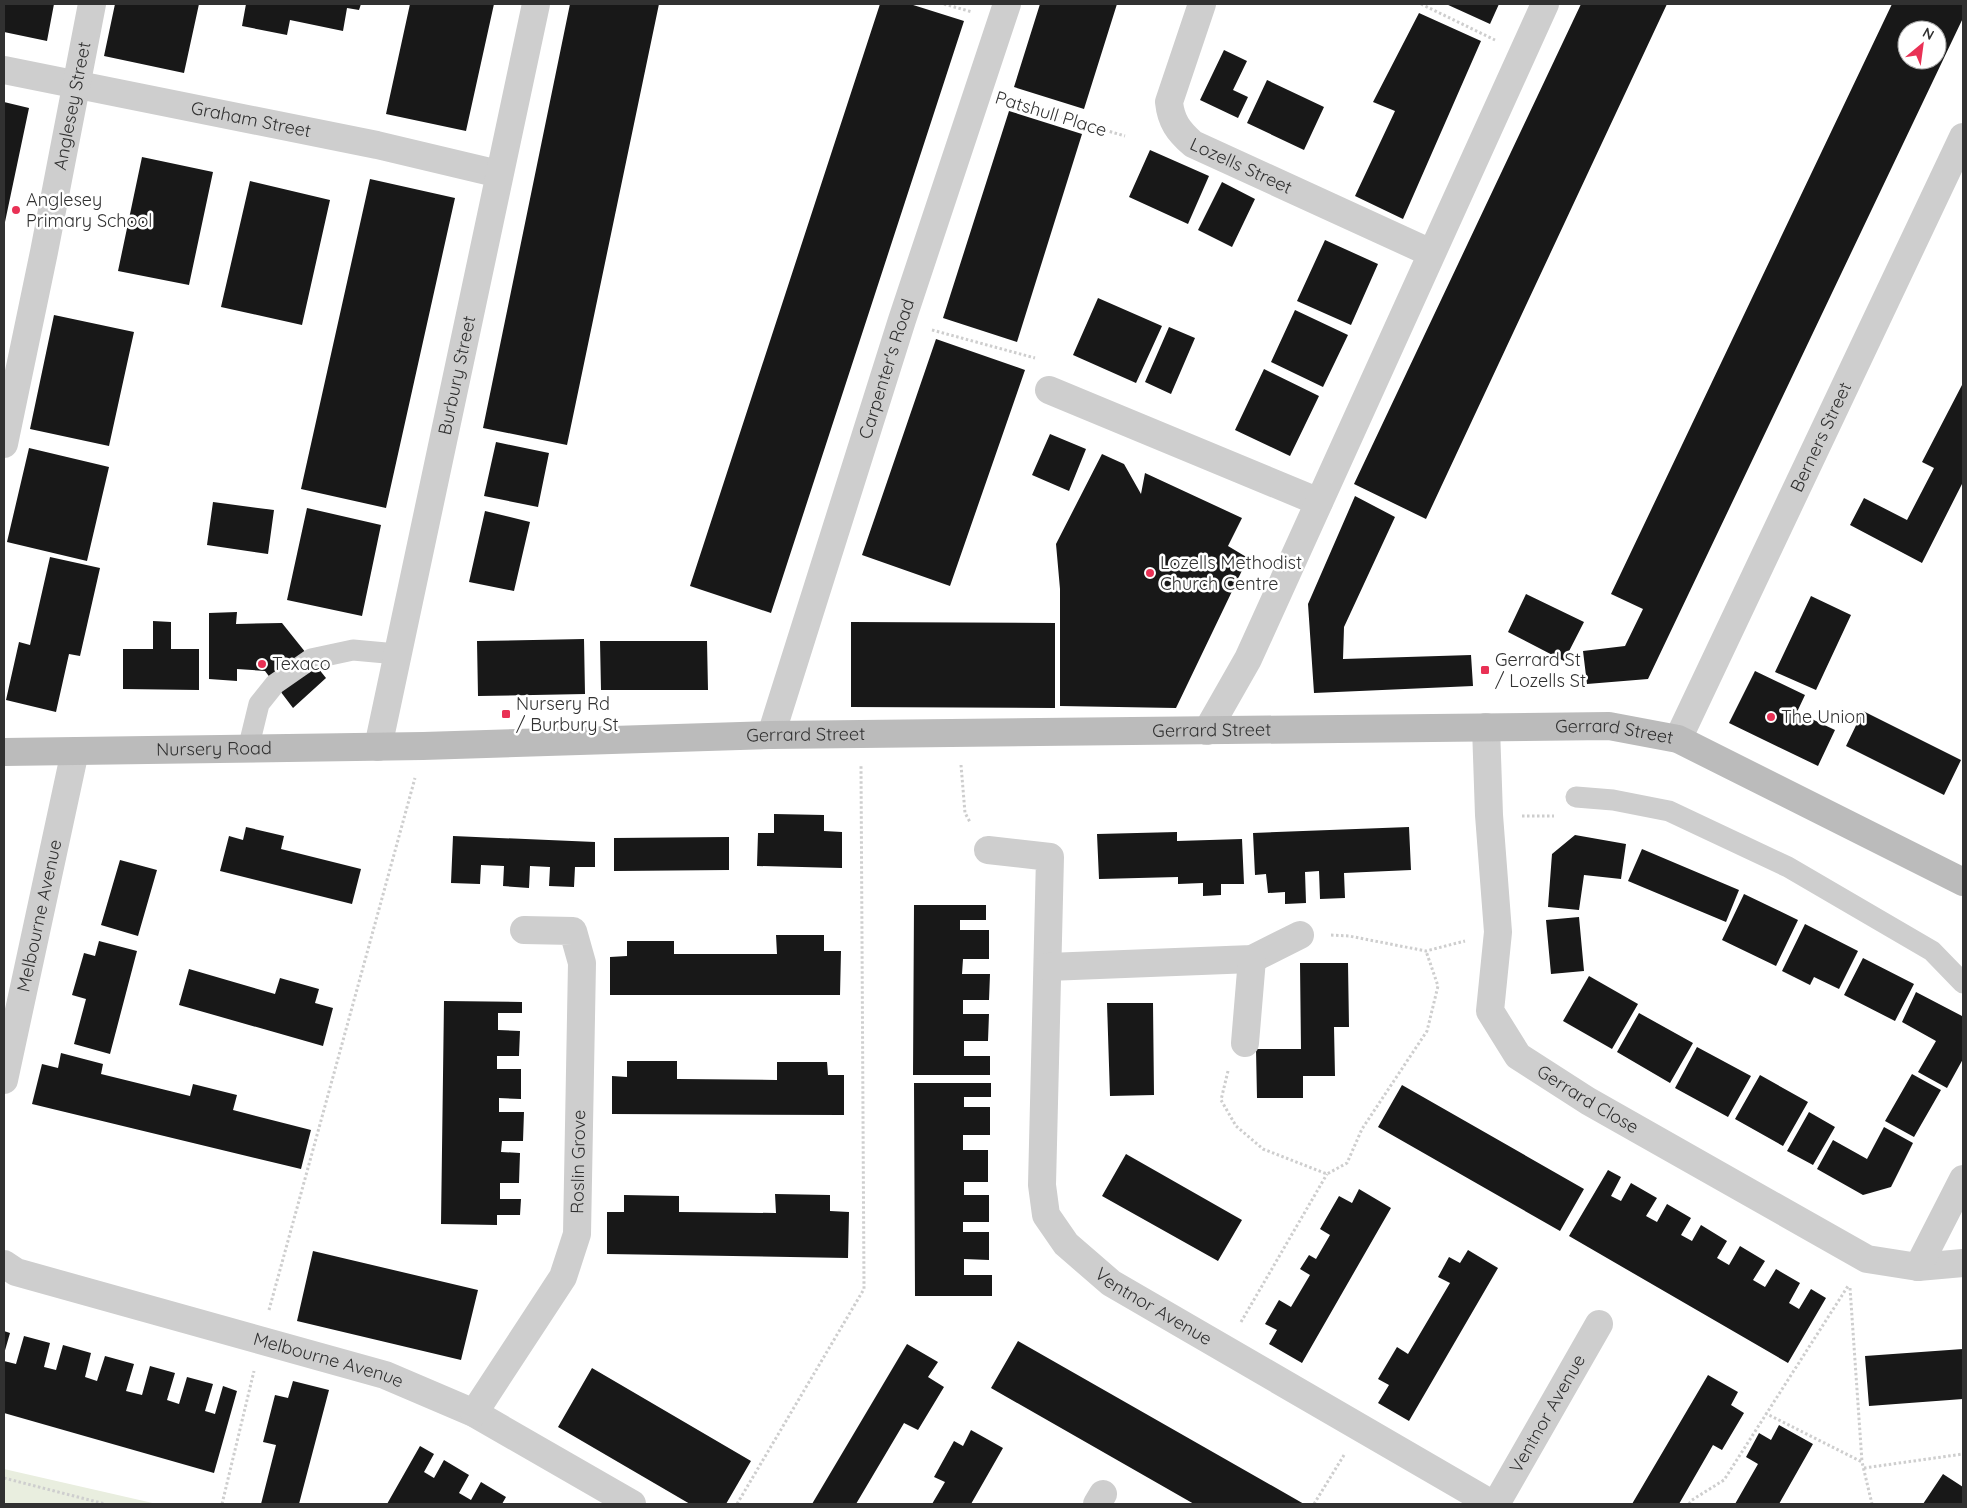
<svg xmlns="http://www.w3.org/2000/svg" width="1967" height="1508" font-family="Quicksand,sans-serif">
  <rect width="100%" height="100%" fill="#fff"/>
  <path fill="#e9eedf" d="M4,1469L157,1504H4Z"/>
  <path fill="#181818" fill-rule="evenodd" d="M4,4H54L47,41L4,32Z
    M115,4H199L184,73L104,56Z
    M246,4H361L359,10L347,8L343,31L290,20L287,35L242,26Z
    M410,4H494L466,131L386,114Z
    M570,4H659L567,445L483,428Z
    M880,4H910L964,21L771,613L690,586Z
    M1040,4H1117L1084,109L1014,87Z
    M1446,4H1499L1490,24Z
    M1581,4H1667L1426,519L1354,484Z
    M1892,4H1963V18L1648,679L1587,684L1583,651L1625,646L1643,609L1611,594ZM1907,30H1937V60H1907Z
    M1419,13L1481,41L1403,219L1355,196L1395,111L1373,102Z
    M1224,50L1247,61L1233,90L1248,97L1238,118L1200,100Z
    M1267,80L1324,107L1304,150L1247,123Z
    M4,102L29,108L5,222H4Z
    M1009,111L1082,134L1017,342L943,318Z
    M1150,150L1209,176L1188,224L1129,197Z
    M142,157L213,172L189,285L118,271Z
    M370,179L455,198L386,508L301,489Z
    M250,181L330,200L302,325L221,307Z
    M1222,182L1255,199L1232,247L1198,230Z
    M1325,240L1378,264L1351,325L1297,301Z
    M1098,298L1162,326L1136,383L1073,355Z
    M1295,310L1348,335L1323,387L1271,362Z
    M54,315L134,332L109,446L30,429Z
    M1169,327L1195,338L1171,394L1145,382Z
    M936,339L1025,370L950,586L862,555Z
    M1264,369L1319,396L1290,456L1235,430Z
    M1962,385L1963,482L1922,563L1850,525L1864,498L1907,520L1934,468L1922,462Z
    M1050,434L1086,449L1069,491L1032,475Z
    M496,442L549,453L538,507L484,496Z
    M29,448L109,467L87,561L7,542Z
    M1102,454L1124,464L1141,494L1145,473L1242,518L1228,546L1248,558L1176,708L1060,706V589L1056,544Z
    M1355,496L1395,517L1344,627L1343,659L1471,655L1473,686L1314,693L1308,604Z
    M213,502L274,510L268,554L207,545Z
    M307,508L381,525L362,616L287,600Z
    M485,511L530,522L514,591L469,582Z
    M50,557L100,568L80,656L69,654L56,712L6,700L19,642L30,645Z
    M1526,594L1584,622L1564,661L1508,632Z
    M1811,596L1851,615L1816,690L1775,672Z
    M237,612L236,624L282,623L326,678L293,708L265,671L237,669V681L209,679V613Z
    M153,621L171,622V649H199V690L123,689V649H153Z
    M851,622L1055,623V708L851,707Z
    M584,639L585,694L478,696L477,641Z
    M600,641H707L708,690H601Z
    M1755,671L1805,695L1797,712L1835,730L1818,766L1729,723Z
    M1863,711L1961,760L1944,795L1846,746Z
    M774,814L824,815V831L842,832V868L757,866L758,833H774Z
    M246,827L284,836L281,849L361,869L352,904L220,871L229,836L243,840Z
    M1409,827L1411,870L1344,873L1345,898L1320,899L1319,871L1305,872L1306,903L1285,904V892L1268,893L1266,874L1255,875L1253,833Z
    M1177,832V841L1242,839L1244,884H1221V895L1203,896V883L1178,884V877L1099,879L1097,834Z
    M1575,835L1626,844L1621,879L1584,875L1579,910L1548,907L1552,854Z
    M453,836L595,842V867H575L574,887L549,886L550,867L530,866L529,888L503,886L504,866L481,865L480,884L451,883Z
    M729,837V870L614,871V838Z
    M1642,849L1739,890L1726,922L1628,881Z
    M120,860L157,870L138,936L101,925Z
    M1744,894L1798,920L1776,966L1722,940Z
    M914,905H986V920H960V930H989V959H963L962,974H990L989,1000H963V1014H989L988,1041H964V1056H990V1075H913Z
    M1579,917L1584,971L1551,974L1546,920Z
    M1805,924L1858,951L1839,989L1814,977L1810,985L1782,971Z
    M776,935H824V951H841L840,995H610V957L627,956V941H674V954H777Z
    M99,941L137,951L110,1054L74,1044L86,999L72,995L84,953L95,956Z
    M1863,958L1914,984L1895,1021L1844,995Z
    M1300,963H1348L1349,1027H1334L1335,1076H1303V1098H1257L1256,1049H1301Z
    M189,969L275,994L280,978L319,989L315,1003L333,1008L323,1046L179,1005Z
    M1589,976L1638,1004L1612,1049L1563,1021Z
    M1916,992L1962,1016L1963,1021V1059L1947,1088L1918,1072L1936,1041L1902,1022Z
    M444,1001L522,1002V1013H498V1030L520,1031L519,1056H497V1069H521V1099L499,1098V1112H524L523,1141H502L501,1152L520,1153L519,1183H500V1199H521L520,1215H497V1225L441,1224Z
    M1107,1003H1153L1154,1095L1110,1096Z
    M1639,1013L1693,1043L1670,1083L1617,1052Z
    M1697,1047L1751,1076L1728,1117L1675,1088Z
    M61,1053L103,1064L101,1074L190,1096L193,1084L237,1095L233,1110L311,1130L301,1169L32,1104L42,1064L58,1068Z
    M627,1061H677V1079L777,1080V1062H827L828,1075H844V1115L612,1114V1076L627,1077Z
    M1912,1074L1941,1090L1914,1137L1885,1121Z
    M1760,1075L1808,1102L1783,1146L1735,1119Z
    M914,1083H991V1097H964V1107H990V1135H963V1150H988V1182H964V1195H989V1222H963V1232H989V1260L964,1259V1275H992V1296H915Z
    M1402,1085L1584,1189L1560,1231L1378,1127Z
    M1809,1112L1835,1127L1813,1165L1787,1151Z
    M1884,1127L1913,1143L1891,1187L1863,1195L1817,1169L1833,1140L1867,1159Z
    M1126,1154L1242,1220L1218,1261L1102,1196Z
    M1608,1170L1621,1177L1611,1196L1621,1201L1631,1183L1657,1198L1646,1216L1657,1222L1667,1204L1691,1218L1681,1235L1692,1241L1701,1225L1727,1241L1717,1258L1729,1265L1740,1246L1765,1261L1753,1280L1765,1287L1776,1269L1800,1283L1789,1303L1799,1309L1811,1289L1826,1298L1788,1363L1569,1236Z
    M1359,1189L1391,1208L1302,1363L1269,1344L1277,1330L1265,1324L1279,1300L1291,1307L1310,1275L1300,1269L1309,1255L1316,1259L1330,1235L1320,1229L1339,1196L1352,1203Z
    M775,1194L830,1195V1211L849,1212L848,1258L607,1254V1212H624V1195L679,1196V1212L776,1213Z
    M1468,1250L1498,1268L1409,1421L1378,1403L1389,1385L1378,1379L1397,1347L1408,1354L1450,1283L1438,1277L1449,1257L1460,1263Z
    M313,1251L478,1290L461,1360L297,1321Z
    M4,1331L10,1333L4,1354Z
    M24,1336L50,1343L44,1367L56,1370L63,1345L91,1353L85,1377L97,1381L105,1356L134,1364L126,1391L142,1395L150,1366L175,1373L167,1400L179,1404L187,1377L213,1384L205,1411L215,1414L223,1386L237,1391L214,1473L4,1413V1361L16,1364Z
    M1018,1341L1304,1504H1194L991,1388Z
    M907,1344L938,1362L928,1377L944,1387L918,1430L904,1423L856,1504H812Z
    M1963,1349V1399L1869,1406L1865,1356Z
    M592,1368L751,1461L726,1504H690L558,1427Z
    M1708,1375L1738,1392L1731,1405L1744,1413L1722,1450L1713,1445L1679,1504H1632Z
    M293,1381L329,1390L299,1504H261L276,1445L263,1442L275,1395L288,1398Z
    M1779,1425L1813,1444L1779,1504H1735L1758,1464L1746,1457L1759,1433L1771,1440Z
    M971,1430L1003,1448L971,1504H932L945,1482L934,1477L954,1441L963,1446Z
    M420,1446L434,1454L424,1472L434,1478L444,1460L469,1475L459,1493L471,1500L481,1482L506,1497L502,1504H387Z
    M1943,1474L1963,1487V1504H1923Z"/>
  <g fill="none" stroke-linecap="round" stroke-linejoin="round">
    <path stroke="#cecece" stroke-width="3" stroke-dasharray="2.5 2.5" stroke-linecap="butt" d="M944,4L972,12
      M1421,4L1495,40
      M1009,102L1125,136
      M932,330L1035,358
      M961,765L965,813L970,822
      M1522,816H1554
      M1331,935L1349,936L1426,951L1465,941
      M1228,1071L1221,1100L1236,1126L1263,1149L1327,1174L1347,1163L1362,1129L1427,1031L1438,986L1426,951
      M1850,1288L1862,1462
      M269,1310L415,778
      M1241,1322L1327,1174
      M1765,1413L1862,1462L1872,1504
      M1864,1468L1963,1454
      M4,1478L105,1504
      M222,1504L254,1371
      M737,1504L864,1289L861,765
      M1314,1504L1344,1455
      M1689,1504L1692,1500L1724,1480L1848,1286"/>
    <path stroke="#cecece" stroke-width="21" d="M248,749L259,704L275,684L311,659L353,650L397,654
      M1576,797L1613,800L1669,811L1788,867L1932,951L1963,983"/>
    <g stroke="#cecece" stroke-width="28">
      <path id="s1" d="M1202,4L1169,102C1171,121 1178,131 1193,144L1431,253"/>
      <path id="s2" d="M4,70L377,145L499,174"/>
      <path d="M1049,390L1319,502"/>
      <path id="s3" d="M4,444L44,252L92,4"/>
      <path id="s4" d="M1486,727L1489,815L1498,932L1490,1011L1518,1056L1588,1101L1867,1259L1918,1267L1963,1263"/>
      <path d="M1207,731L1248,659L1545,4"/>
      <path id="s5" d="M771,735L902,320L1007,4"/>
      <path id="s6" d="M1678,739L1963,137"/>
      <path id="s7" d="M378,747L536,4"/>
      <path id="s8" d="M988,850L1050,857L1042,1185L1046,1215L1066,1244L1111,1283L1492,1504"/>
      <path d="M1048,967L1252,959L1300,935"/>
      <path d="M1245,1043L1252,959"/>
      <path id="s9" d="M4,1080L75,751"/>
      <path id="s10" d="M4,1264L16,1272L385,1375L474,1413L632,1504"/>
      <path d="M1918,1267L1963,1179"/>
      <path id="s11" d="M474,1413L563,1277L577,1234L582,963L573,931L524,930"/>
      <path d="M1097,1504L1103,1494"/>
      <path id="s12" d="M1496,1504L1599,1324"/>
    </g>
    <path stroke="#bbb" stroke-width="28" id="s13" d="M4,752L423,746L771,735L1609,726L1678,739L1963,882"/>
  </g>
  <g fill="#e93155" stroke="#fff" stroke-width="2">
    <circle cx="16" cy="210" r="5"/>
    <circle cx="1150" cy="573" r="5"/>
    <circle cx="262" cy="664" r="5"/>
    <rect x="1480" y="665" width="10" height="10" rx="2.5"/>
    <rect x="501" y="709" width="10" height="10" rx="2.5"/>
    <circle cx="1771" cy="717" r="5"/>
  </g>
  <g text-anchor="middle" stroke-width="5" stroke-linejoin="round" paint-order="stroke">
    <g font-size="18" fill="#313131" stroke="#fff">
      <text dy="6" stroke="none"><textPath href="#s3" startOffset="345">Anglesey Street</textPath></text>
      <text transform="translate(1051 114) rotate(17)" y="6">Patshull Place</text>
      <text dy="6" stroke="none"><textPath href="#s2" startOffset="252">Graham Street</textPath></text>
      <text dy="6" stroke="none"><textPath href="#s1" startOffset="206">Lozells Street</textPath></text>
      <text dy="6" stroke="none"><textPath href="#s5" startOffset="384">Carpenter's Road</textPath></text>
      <text dy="6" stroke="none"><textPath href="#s7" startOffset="380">Burbury Street</textPath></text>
      <text dy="6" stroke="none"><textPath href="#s6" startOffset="334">Berners Street</textPath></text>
      <text dy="6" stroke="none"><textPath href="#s13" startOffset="1208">Gerrard Street</textPath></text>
      <text dy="6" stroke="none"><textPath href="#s13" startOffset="1611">Gerrard Street</textPath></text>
      <text dy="6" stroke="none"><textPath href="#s13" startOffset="802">Gerrard Street</textPath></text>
      <text dy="6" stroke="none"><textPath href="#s13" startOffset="210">Nursery Road</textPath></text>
      <text dy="6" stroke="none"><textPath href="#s9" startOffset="168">Melbourne Avenue</textPath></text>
      <text dy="6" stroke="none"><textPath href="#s4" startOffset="420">Gerrard Close</textPath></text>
      <text dy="6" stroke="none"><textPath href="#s11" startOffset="280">Roslin Grove</textPath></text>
      <text dy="6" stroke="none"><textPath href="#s8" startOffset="564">Ventnor Avenue</textPath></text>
      <text dy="6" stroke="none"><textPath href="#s10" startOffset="339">Melbourne Avenue</textPath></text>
      <text dy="6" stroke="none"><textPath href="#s12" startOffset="104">Ventnor Avenue</textPath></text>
    </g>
    <g font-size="18" fill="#313131" stroke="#fff" text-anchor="start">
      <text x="26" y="206">Anglesey<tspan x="26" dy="21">Primary School</tspan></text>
      <text x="1160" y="569">Lozells Methodist<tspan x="1160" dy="21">Church Centre</tspan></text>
      <text x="1495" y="666">Gerrard St<tspan x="1495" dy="21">/ Lozells St</tspan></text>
      <text x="272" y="670">Texaco</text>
      <text x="516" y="710">Nursery Rd<tspan x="516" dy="21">/ Burbury St</tspan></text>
      <text x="1781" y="723">The Union</text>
    </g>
  </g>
  <rect width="1967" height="1508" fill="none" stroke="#313131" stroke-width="10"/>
  <g transform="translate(1922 45) rotate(29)"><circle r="24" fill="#ffffff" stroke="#adadad"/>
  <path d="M0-4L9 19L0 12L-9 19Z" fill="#e93155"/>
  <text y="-8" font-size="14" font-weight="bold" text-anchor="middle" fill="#313131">N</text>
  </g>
</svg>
